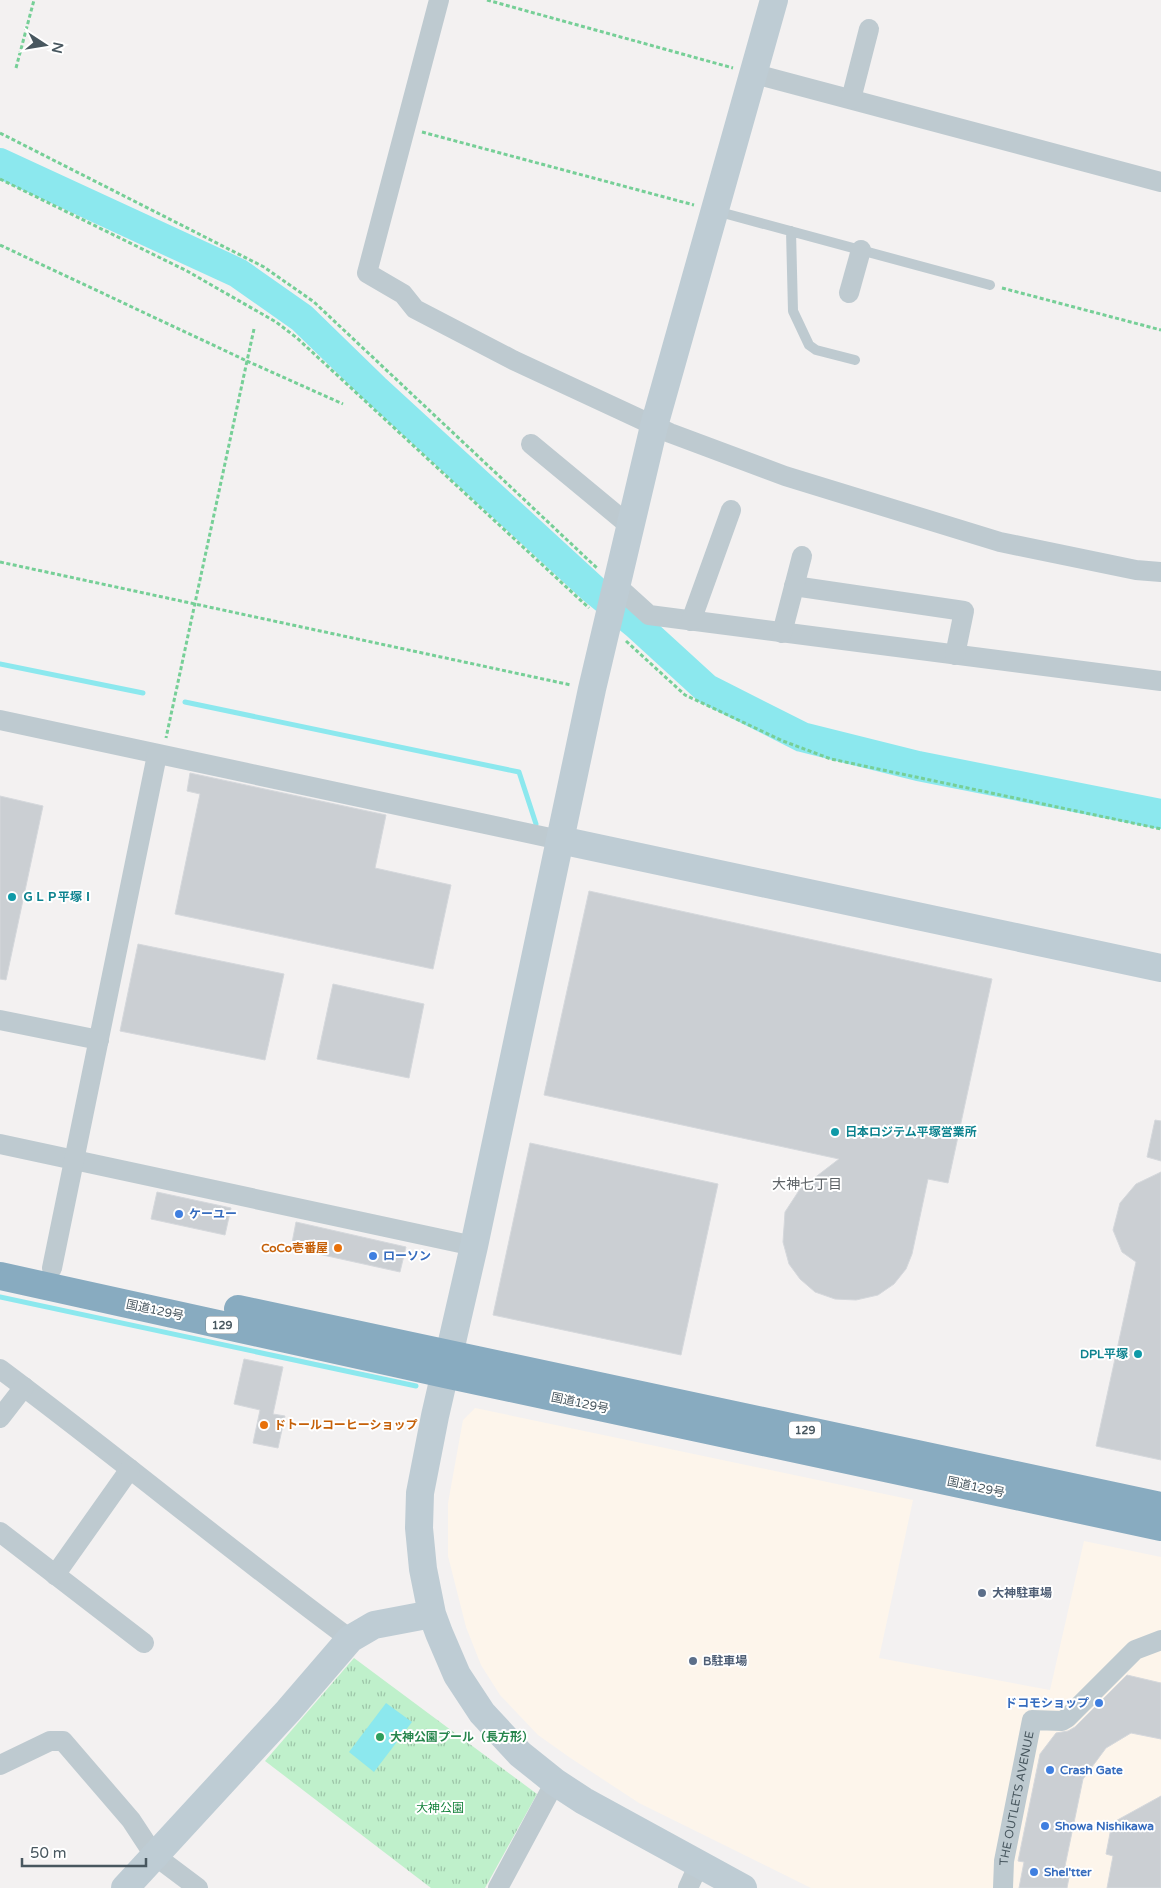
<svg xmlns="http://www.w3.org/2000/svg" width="1161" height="1888" font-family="'Varela Round','Noto Sans JP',sans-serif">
  <defs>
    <pattern id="grass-tufts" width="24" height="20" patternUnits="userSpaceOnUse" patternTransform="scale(1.25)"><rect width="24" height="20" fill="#bff0cb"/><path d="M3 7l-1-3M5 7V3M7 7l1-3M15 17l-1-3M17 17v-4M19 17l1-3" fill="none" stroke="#9dc5a8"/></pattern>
  </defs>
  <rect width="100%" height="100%" fill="#f3f1f1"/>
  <path fill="#fdf5eb" d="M475,1408L913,1500L879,1658L1050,1690L1084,1541L1161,1557V1888H811L639,1803L569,1757L538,1735L500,1695L481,1665L466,1627L448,1556V1503L463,1420Z"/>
  <path fill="url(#grass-tufts)" d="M354,1658L537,1794L485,1888H431L265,1761Z"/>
  <path fill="#8ce8ee" d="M386,1703L412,1722L374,1772L349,1752Z"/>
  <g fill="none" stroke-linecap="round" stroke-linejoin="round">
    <path stroke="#8ce8ee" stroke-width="5" d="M0,664L143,693
      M185,702L519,772L536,824
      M0,1297L416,1386"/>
    <path stroke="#8ce8ee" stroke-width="30" d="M0,163L238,273L302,318L375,389L593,589L637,625L707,689L802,737L918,766L1161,814"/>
  </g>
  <path fill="#cbcfd3" stroke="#d5d8dc" d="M190,773L386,815L375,868L451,885L433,969L175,914L200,794L187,791Z
    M0,796L43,806L6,980L0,979Z
    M589,891L992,979L948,1183L928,1179L912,1254L906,1269L894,1284L878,1295L856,1300L835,1299L815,1292L800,1279L789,1264L783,1242L785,1212L800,1189L839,1159L544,1095Z
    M138,944L284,974L265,1060L120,1031Z
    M333,984L424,1004L409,1078L317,1059Z
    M1155,1120L1161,1121V1161L1147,1157Z
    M530,1143L718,1184L681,1355L493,1315Z
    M1161,1172V1460L1096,1446L1136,1262L1122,1252L1113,1230L1120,1203L1136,1184Z
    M157,1192L231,1208L225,1235L151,1219Z
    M296,1222L406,1247L400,1272L291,1248Z
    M244,1359L283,1367L273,1414L285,1416L278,1448L253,1443L260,1410L234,1404Z
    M1127,1675L1161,1683V1739L1131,1733L1106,1748L1083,1779L1065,1866L1071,1867L1067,1888H1019L1024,1862L1018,1861L1040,1754L1056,1733L1068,1731L1075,1727Z
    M1161,1796V1888H1107L1113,1856L1106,1854L1112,1823Z"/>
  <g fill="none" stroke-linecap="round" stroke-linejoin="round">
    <path stroke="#76cf97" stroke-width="3" stroke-dasharray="4 2.5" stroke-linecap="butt" d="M487,0L733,68
      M16,68L34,0
      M422,132L694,205
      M0,133L264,267L314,302L598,569
      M0,179L187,271L276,322L297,338L589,608
      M0,245L247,361L166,738
      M1002,288L1161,330
      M254,329L247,361L343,404
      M0,562L571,685
      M626,641L685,695L783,741L831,759L1161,829"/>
    <path stroke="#becad0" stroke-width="10" d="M716,211L990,285
      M791,231L793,311L809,345L816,350L855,360"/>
    <g stroke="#becad0" stroke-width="20">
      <path d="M439,0L367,273L403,294L415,309L513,360L670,433L785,476L1000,542L1136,570L1161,572"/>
      <path d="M755,74L1161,182"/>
      <path d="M851,99L869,29"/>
      <path d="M849,293L861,250"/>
      <path d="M531,444L630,526"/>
      <path d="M617,586L649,615L1161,681"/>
      <path d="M794,586L964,611L955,655"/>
      <path d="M691,621L731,510"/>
      <path d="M782,633L802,556"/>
      <path d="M0,720L560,840"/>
      <path d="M0,1020L99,1040"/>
      <path d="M0,1144L474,1246"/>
      <path d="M52,1268L157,755"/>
      <path d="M0,1369C118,1457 231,1551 350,1639"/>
      <path d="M0,1418L24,1387"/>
      <path d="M0,1532L144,1643"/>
      <path d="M55,1575L130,1469"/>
      <path d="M0,1765L50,1741H63L131,1820L154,1855L198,1888"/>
      <path d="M498,1888L555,1782"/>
      <path d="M688,1888L699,1864"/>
      <path id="s1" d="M1003,1888L1004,1861L1032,1720L1062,1721L1067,1718L1135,1650L1161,1640"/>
    </g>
    <path stroke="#beccd4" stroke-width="28" d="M560,840L1161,968
      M125,1888L288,1711L350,1639L374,1625L432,1614
      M743,1888L584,1801L555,1782L520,1754L482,1713L457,1675L439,1633L432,1614L423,1569L419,1528L420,1493L435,1416L474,1246L592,689L654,426L774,0"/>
    <path stroke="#88abc0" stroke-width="28" d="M0,1276L445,1374L1161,1527
      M238,1309L1161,1506"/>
  </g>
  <g fill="#0f9aa8" stroke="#fff" stroke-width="2">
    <circle cx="12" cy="897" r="5"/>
    <circle cx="835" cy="1132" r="5"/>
    <circle cx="1138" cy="1354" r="5"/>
  </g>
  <g fill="#3f7fe0" stroke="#fff" stroke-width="2">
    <circle cx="179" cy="1214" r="5"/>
    <circle cx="373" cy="1256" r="5"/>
    <circle cx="1099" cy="1703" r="5"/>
    <circle cx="1050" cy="1770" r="5"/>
    <circle cx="1045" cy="1826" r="5"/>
    <circle cx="1034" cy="1872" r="5"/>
  </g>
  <g fill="#e8710a" stroke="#fff" stroke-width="2">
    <circle cx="338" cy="1248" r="5"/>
    <circle cx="264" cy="1425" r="5"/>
  </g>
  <g fill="#5c6f8a" stroke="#fff" stroke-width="2">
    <circle cx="982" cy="1593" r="5"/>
    <circle cx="693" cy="1661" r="5"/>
  </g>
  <circle fill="#2e9e5b" stroke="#fff" stroke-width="2" cx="380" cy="1737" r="5"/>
  <g text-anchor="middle" stroke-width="4" stroke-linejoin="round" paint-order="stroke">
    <g fill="#fff" stroke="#7f898f" stroke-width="1">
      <rect x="206" y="1316.5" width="32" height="17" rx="4"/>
      <rect x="789" y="1421.5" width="32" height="17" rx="4"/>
    </g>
    <g font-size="11" font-weight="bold" fill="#48575f">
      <text x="222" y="1329">129</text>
      <text x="805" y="1434">129</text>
    </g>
    <g font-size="12" font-weight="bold" fill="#0d838f" stroke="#fff" text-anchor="start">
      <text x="22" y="901">ＧＬＰ平塚Ⅰ</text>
      <text x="845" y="1136">日本ロジテム平塚営業所</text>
      <text x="1128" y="1358" text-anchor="end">DPL平塚</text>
    </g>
    <g font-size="12" font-weight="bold" fill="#366cbe" stroke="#fff" text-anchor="start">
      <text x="189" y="1218">ケーユー</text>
      <text x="383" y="1260">ローソン</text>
      <text x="1089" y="1707" text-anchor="end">ドコモショップ</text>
      <text x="1060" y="1774">Crash Gate</text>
      <text x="1055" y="1830">Showa Nishikawa</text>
      <text x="1044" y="1876">Shel'tter</text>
    </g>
    <g font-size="12" font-weight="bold" fill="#c56008" stroke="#fff" text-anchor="end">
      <text x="328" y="1252">CoCo壱番屋</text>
      <text x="274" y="1429" text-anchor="start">ドトールコーヒーショップ</text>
    </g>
    <g font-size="12" fill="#48575f" stroke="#fff">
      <text transform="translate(155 1310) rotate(12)" y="4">国道129号</text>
      <text transform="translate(580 1403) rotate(12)" y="4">国道129号</text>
      <text transform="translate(976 1487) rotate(12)" y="4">国道129号</text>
      <text dy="4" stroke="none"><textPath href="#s1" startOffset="91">THE OUTLETS AVENUE</textPath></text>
    </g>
    <g font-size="12" font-weight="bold" fill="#4e5e75" stroke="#fff" text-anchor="start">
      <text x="992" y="1597">大神駐車場</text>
      <text x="703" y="1665">B駐車場</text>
    </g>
    <g font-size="12" font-weight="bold" fill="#27864d" stroke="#fff" text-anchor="start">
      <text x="390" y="1741">大神公園プール（長方形）</text>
    </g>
    <g font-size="12" fill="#16833c" stroke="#fff">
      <text x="440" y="1812">大神公園</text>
    </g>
    <g font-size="14" fill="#5d6266" stroke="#fff">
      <text x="807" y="1189">大神七丁目</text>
    </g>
  </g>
  <g transform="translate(45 45) rotate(102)" stroke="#ffffff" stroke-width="4" paint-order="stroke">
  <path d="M0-4L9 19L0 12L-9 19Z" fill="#48575f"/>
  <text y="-8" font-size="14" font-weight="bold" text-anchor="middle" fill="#48575f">N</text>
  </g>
  <path d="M22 1858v8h124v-8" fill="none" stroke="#48575f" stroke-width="2.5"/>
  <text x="30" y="1858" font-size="15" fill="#48575f" stroke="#ffffff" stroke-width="4" paint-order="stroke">50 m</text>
</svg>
